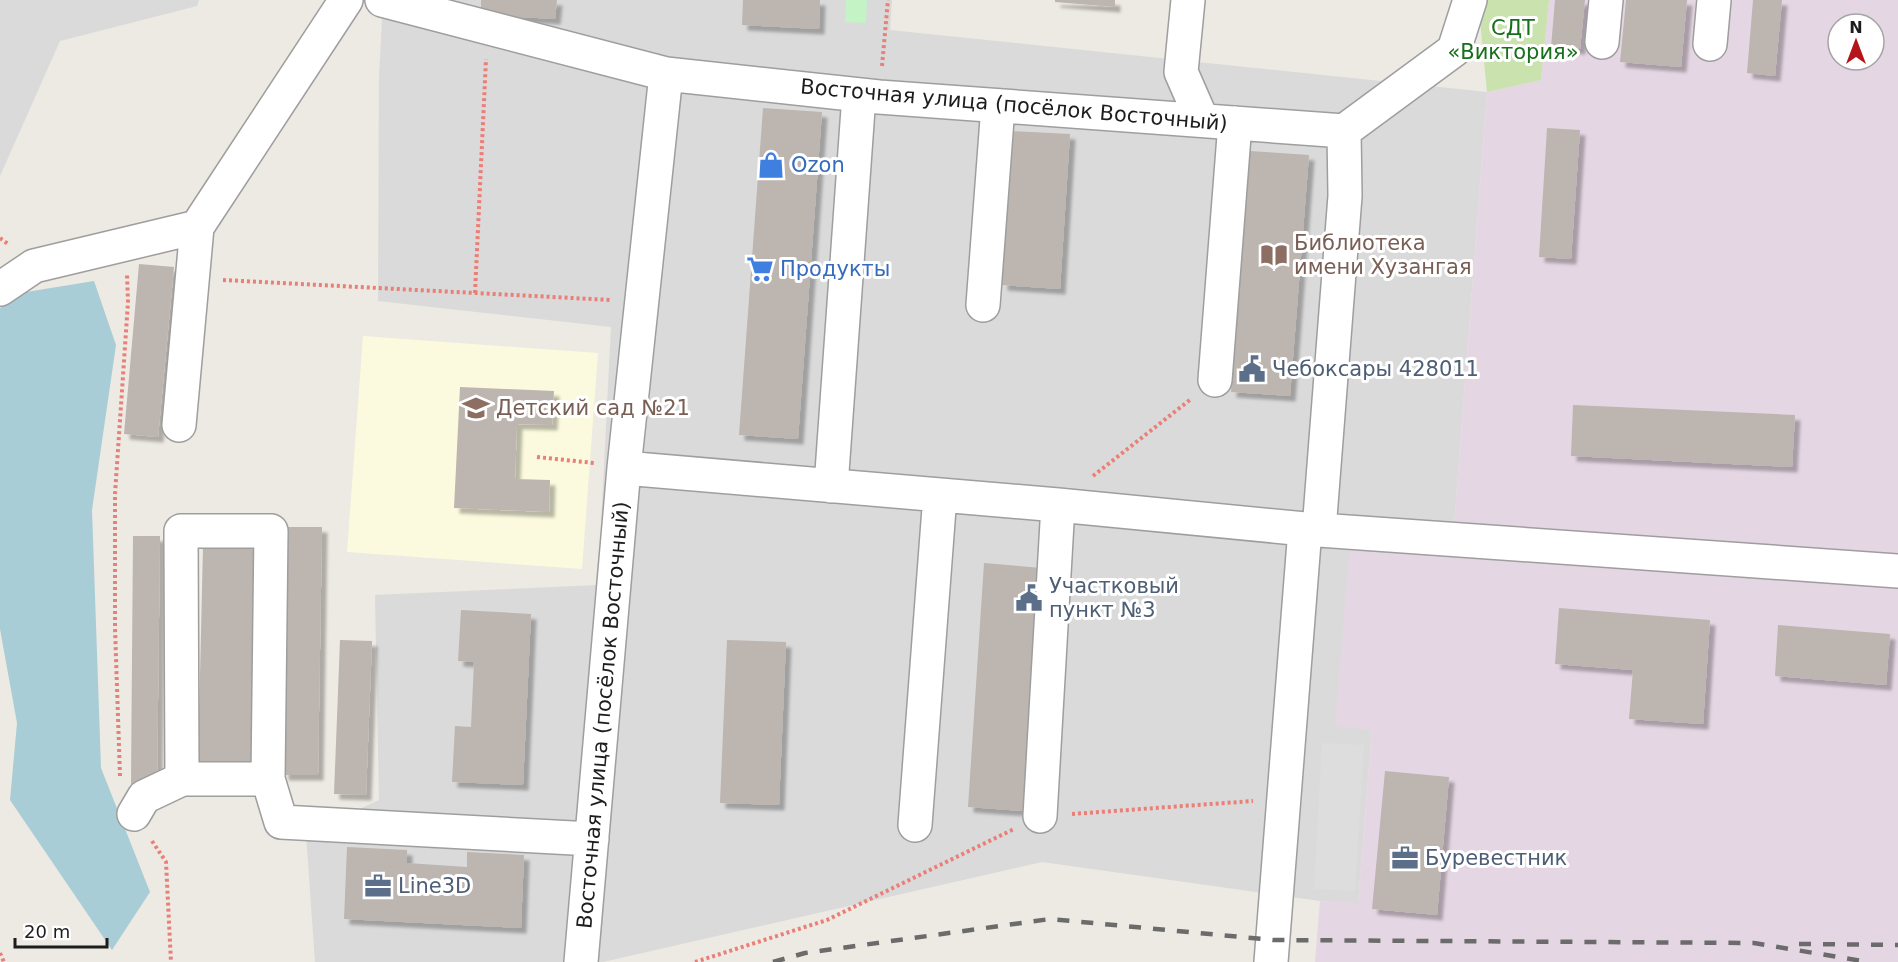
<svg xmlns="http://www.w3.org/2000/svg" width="1898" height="962" font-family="'DejaVu Sans',sans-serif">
  <defs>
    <filter id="shadow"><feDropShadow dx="5.5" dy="5.5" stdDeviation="1.5" flood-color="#0004"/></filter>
  </defs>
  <rect width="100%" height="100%" fill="#ede9e3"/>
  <path fill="#dadada" d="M0,0H199L197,6L60,41L0,176Z
    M383,0H892L890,30L1487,92L1453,539L1335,726L1372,729L1358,904L1320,901L1042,862L603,962H315L306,834L379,800L375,595L598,585L611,327L378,301L379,78Z"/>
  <path fill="#e5d6e3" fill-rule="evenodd" d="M1549,0H1898V962H1315L1320,901L1358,903L1372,730L1335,727L1350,542L1453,539L1487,92L1541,80ZM1838,24H1874V60H1838Z"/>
  <path fill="#fbfade" d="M363,336L598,353L582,569L347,552Z"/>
  <path fill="#c9e2ae" d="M1478,0H1549L1541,80L1487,92Z"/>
  <path fill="#c4f3c6" d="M846,0H867L866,23L845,22Z"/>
  <path fill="#ddd" d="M1322,743L1364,745L1355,891L1314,889Z"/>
  <path fill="#a8cdd6" d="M94,281L116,345L92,510L101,768L150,892L112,950L10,800L17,723L0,629V308L20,293Z"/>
  <path fill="#bdb5b0" filter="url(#shadow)" d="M481,0H557L555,19L481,15Z
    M743,0H820L819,29L742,25Z
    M1055,0H1115V7L1055,2Z
    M1555,0H1585L1580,49L1551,47Z
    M1626,0H1687L1681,67L1620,62Z
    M1753,0H1782L1775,76L1747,73Z
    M763,108L822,112L798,439L739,435Z
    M1547,128L1580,130L1571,259L1539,257Z
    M1011,131L1070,134L1060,289L1002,285Z
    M1250,151L1309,155L1290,396L1231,392Z
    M139,264L174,267L158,437L124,434Z
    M460,387L554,391L552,425L517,424L515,479L550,480L549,512L454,508Z
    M1573,405L1795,415L1792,467L1571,456Z
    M287,527H322L318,775H283Z
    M133,536H160L157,784H131Z
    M203,546L257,547L252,763L198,762Z
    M984,563L1041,568L1024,811L968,807Z
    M1559,608L1710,620L1703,724L1629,719L1633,670L1555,664Z
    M461,610L531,614L523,785L452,782L455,726L471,727L474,662L458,661Z
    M1778,625L1890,634L1886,685L1775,676Z
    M340,640L372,641L366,795L334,794Z
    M727,640L786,642L779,805L720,803Z
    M1385,771L1449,777L1437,915L1372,909Z
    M347,847L407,850V863L467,867V852L524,855L521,928L344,919Z"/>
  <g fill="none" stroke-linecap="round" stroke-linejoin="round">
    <defs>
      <path id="minor" d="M382,0L666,74L879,97L1344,131L1345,196L1319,530
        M1188,0L1181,72L1202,120
        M1602,42L1606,0
        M1710,44L1714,0
        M1344,131L1454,50L1470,0
        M0,289L34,266L197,227L346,0
        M983,305L998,106
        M1215,380L1235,123
        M179,425L197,227
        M624,468L1058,505L1305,529L1898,571
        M831,486L859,95
        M182,779L181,531H271L268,779L281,822L592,839
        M134,814L144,797L182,779H268
        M1040,816L1058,505
        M915,825L940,495
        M581,962L624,468L666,74
        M1271,962L1305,529"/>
    </defs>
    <use href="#minor" stroke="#9e9e9e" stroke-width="36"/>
    <path stroke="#ea7f77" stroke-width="4" stroke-dasharray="3 3" stroke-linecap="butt" d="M882,66L888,0
      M0,238L8,244
      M223,280L611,300
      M475,293L486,59
      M537,457L594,463
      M1093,476L1191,399
      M120,776L115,628V494L128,302L127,275
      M1072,814L1253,801
      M152,841L166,862L171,962
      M0,953L4,962
      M695,962L827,920L1014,829"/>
    <use href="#minor" stroke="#fff" stroke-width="33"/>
    <path stroke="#6b6b6b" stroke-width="4.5" stroke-dasharray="12 12" stroke-linecap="butt" d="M1799,944L1898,945
      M773,962L805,953L1050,919L1273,940L1754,943L1868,962"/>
  </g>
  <defs>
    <symbol id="shop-bare" viewBox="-9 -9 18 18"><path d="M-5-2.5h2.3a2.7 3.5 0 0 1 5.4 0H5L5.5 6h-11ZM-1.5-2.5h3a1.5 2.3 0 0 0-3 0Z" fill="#3f7fe0" stroke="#fff" stroke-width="2.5" paint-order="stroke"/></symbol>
    <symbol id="library-bare" viewBox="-9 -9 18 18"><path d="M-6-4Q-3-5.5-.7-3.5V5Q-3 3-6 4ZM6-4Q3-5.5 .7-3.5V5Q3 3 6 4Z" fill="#8d6e63" stroke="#fff" stroke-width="2.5" paint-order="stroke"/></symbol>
    <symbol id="supermarket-bare" viewBox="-9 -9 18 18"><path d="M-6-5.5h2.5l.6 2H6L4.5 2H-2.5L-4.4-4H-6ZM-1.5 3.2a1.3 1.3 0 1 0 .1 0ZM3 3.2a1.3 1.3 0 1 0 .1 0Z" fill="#3f7fe0" stroke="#fff" stroke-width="2.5" paint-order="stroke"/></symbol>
    <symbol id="civic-bare" viewBox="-9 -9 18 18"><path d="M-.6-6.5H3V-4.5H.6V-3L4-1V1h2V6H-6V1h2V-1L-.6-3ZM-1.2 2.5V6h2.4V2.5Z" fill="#5c6f8a" stroke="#fff" stroke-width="2.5" paint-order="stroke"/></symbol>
    <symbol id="school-bare" viewBox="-9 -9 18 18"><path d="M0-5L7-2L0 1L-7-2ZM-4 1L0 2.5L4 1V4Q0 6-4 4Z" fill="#8d6e63" stroke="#fff" stroke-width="2.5" paint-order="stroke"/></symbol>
    <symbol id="office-bare" viewBox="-9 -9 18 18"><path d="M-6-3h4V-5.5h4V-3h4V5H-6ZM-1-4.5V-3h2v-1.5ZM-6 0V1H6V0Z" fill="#5c6f8a" stroke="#fff" stroke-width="2.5" paint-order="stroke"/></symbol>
  </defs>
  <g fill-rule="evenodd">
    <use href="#shop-bare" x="752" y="146" width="38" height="38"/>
    <use href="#library-bare" x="1255" y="236" width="38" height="38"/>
    <use href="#supermarket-bare" x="741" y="250" width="38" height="38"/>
    <use href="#civic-bare" x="1233" y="350" width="38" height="38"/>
    <use href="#school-bare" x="457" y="389" width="38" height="38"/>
    <use href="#civic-bare" x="1010" y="579" width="38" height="38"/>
    <use href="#office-bare" x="1386" y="839" width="38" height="38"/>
    <use href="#office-bare" x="359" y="867" width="38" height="38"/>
  </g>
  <g text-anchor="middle" stroke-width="6" stroke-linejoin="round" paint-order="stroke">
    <g font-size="21" fill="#176e1b" stroke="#fff">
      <text x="1513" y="35">СДТ<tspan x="1513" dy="24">«Виктория»</tspan></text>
    </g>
    <g font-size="21" fill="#1d1d1d" stroke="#fff">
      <text transform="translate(1014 105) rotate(5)" y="7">Восточная улица (посёлок Восточный)</text>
      <text transform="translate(603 715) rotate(-85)" y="7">Восточная улица (посёлок Восточный)</text>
    </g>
    <g font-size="21" fill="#366cbe" stroke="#fff" text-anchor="start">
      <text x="791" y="172">Ozon</text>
      <text x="780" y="276">Продукты</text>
    </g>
    <g font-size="21" fill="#785e54" stroke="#fff" text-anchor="start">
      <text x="1294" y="250">Библиотека<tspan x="1294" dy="24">имени Хузангая</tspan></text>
      <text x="496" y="415">Детский сад №21</text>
    </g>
    <g font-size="21" fill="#4e5e75" stroke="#fff" text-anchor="start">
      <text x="1272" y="376">Чебоксары 428011</text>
      <text x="1049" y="593">Участковый<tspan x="1049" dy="24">пункт №3</tspan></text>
      <text x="1425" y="865">Буревестник</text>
      <text x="398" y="893">Line3D</text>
    </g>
  </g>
  <g transform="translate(1856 42)"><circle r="28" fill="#ffffff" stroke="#a5a5a5" stroke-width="1.5"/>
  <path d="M0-4.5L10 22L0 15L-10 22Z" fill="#b4151a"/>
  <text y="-9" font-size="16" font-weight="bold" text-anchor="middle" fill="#1d1d1d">N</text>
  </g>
  <path d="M15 938v9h92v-9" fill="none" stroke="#1d1d1d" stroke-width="3"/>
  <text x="24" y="938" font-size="18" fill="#1d1d1d" stroke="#ffffff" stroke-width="4.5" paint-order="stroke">20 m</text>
</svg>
